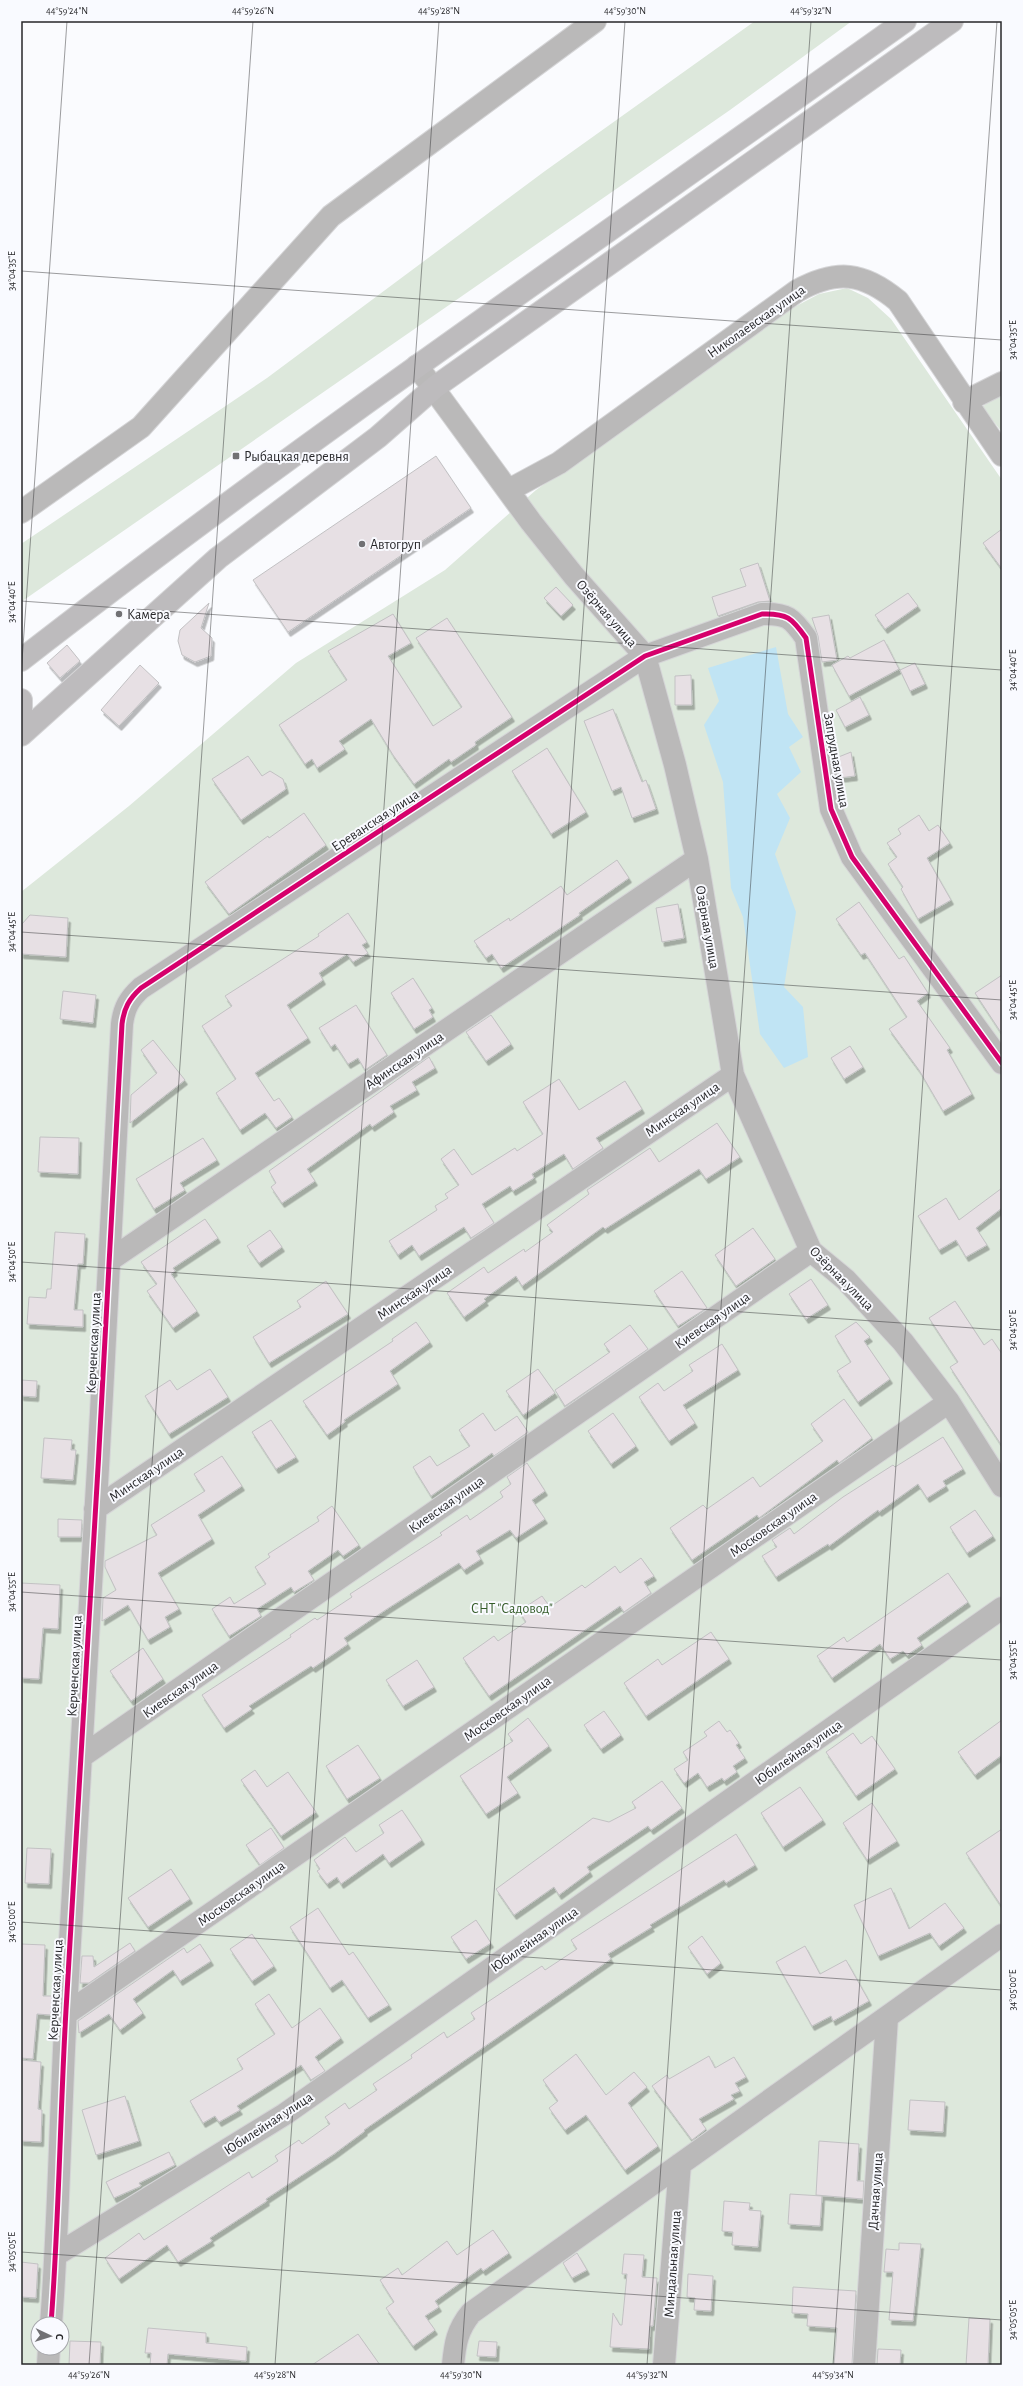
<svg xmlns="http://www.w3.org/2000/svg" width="1023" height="2386" font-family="'Alegreya Sans',sans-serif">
  <defs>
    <filter id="shadow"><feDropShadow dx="2.5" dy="4.5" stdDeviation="0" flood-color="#0004"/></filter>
  </defs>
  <rect width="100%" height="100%" fill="#fafbfe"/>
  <path fill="#dde8dc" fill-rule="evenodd" d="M755,21H852L730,110L21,602V544L267,378L545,171Z
    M847,288L868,298L891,319L1002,480V2365H21V892L129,806L296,663L445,570L536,490L785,312L819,294ZM38,2324H62V2348H38Z
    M1002,392V432L982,407Z"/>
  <path fill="#c0e4f4" d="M776,647L788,714L803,737L789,747L801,772L777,794L790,818L775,854L796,912L784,987L803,1007L808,1057L784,1068L760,1034L743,917L731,888L723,782L704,725L719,701L708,668Z"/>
  <path fill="#e7e0e4" stroke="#c2c1c3" filter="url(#shadow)" d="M436,456L471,508L288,632L253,580Z
    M1002,529V569L983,543Z
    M758,563L770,601L758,602L718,616L712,597L746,586L740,569Z
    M556,587L573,605L561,616L544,598Z
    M908,593L918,606L885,629L875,615Z
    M209,603L201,628L212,638L211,656L195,662L182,655L178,641L180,630Z
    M393,614L411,643L388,656L433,726L462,707L416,638L447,618L512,717L475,742L476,745L451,762L449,759L414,784L393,755L371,719L339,741L345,749L317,768L312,759L305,764L279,725L347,680L328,651Z
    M829,615L837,660L822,662L818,636L812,618Z
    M884,640L899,669L849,696L832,665L848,656L850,658Z
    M67,645L80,661L60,678L47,663Z
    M915,663L925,684L910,691L900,670Z
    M140,665L159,683L119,726L101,710Z
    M691,675L692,705H675V676Z
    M860,697L869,715L845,727L836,710Z
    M613,709L642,782L646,780L656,809L632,818L621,787L612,791L584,721Z
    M547,748L586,812L551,834L512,771Z
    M851,752L855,776L839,778L836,758Z
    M248,756L262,776L270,771L283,779L286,789L241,820L212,779Z
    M304,813L326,845L229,914L205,882L268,836L269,838Z
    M919,815L929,831L938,825L950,843L927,858L951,900L918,919L901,889L903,887L888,864L897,857L887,843L901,834L898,829Z
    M617,860L629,878L579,913L580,915L501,968L492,954L486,958L474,941L509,918L510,921L561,886L567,895Z
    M859,902L899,959L904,956L928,993L917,1001L950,1048L947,1050L972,1094L943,1111L919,1070L889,1029L907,1017L865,953L861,955L836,919Z
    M678,904L684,938L662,942L656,908Z
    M348,913L367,942L362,945L368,953L353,962L347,954L319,973L323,980L287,1005L308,1038L255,1073L274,1101L279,1098L292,1117L276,1128L265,1113L240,1130L216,1093L236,1079L202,1026L232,1006L225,996L319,936L318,934Z
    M30,915L68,918L66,957L21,954L22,924Z
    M1002,975V1034L975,993Z
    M413,978L432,1008L429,1010L433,1017L414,1029L391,993Z
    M63,991L96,995L93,1023L60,1019Z
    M356,1005L387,1055L365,1070L358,1058L348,1064L335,1044L331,1047L319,1028Z
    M491,1015L511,1044L486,1061L466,1032Z
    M153,1040L185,1080L130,1123L131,1095L157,1073L141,1050Z
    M850,1046L863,1067L844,1079L831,1058Z
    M429,1057L435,1068L412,1082L417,1090L390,1106L394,1112L372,1127L370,1124L307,1169L315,1181L282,1203L271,1187L276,1183L269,1171Z
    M559,1079L579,1110L625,1081L642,1109L596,1138L603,1148L573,1169L564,1154L532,1174L534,1178L513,1191L510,1186L482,1204L494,1223L471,1238L464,1227L419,1256L412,1245L398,1255L389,1241L437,1210L435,1206L448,1198L445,1194L459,1185L441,1159L454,1149L472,1175L515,1148L517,1151L543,1134L523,1102Z
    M717,1123L740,1157L706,1179L699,1169L605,1229L603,1227L522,1286L516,1276L484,1299L486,1301L464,1317L447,1293L484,1267L488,1273L524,1249L525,1252L553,1232L547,1225L589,1194L587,1190L650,1148L659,1162Z
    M40,1137L79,1138L78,1174L38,1172Z
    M203,1138L217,1160L180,1183L185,1190L154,1209L136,1179Z
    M1002,1188V1208L976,1228L987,1245L966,1257L956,1240L939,1250L918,1216L946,1198L959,1220Z
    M205,1219L218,1238L173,1268L175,1271L171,1274L197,1311L173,1328L147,1291L157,1284L141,1262Z
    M753,1228L775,1259L736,1286L715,1255Z
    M270,1230L282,1247L259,1263L247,1246Z
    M55,1232L85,1234L83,1264H78L74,1310H83V1327L27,1324L29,1297L46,1298L47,1289H51Z
    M682,1271L707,1308L678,1326L654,1291Z
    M811,1279L828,1305L806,1319L789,1294Z
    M326,1281L348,1314L269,1363L253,1337L301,1307L297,1301Z
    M955,1301L984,1345L992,1339L1002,1354V1446L950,1367L958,1362L929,1318Z
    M416,1322L430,1342L390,1371L398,1384L344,1420L345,1422L327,1435L303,1401L393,1341L392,1339Z
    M856,1322L870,1337L864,1341L890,1379L858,1402L837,1371L851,1362L835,1336Z
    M630,1325L648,1349L565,1406L555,1390L610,1352L604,1344Z
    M722,1344L738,1370L683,1405L695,1423L669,1441L639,1397L658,1383L664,1391L693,1371L689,1365Z
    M210,1369L228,1397L169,1434L145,1396L170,1380L177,1390Z
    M538,1369L555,1393L523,1415L506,1391Z
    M21,1380L37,1381L36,1397L21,1396Z
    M844,1399L872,1438L839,1463L837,1460L759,1518L757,1515L692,1560L670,1528L703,1505L707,1509L753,1477L760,1487L823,1441L811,1424Z
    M483,1413L495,1431L517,1416L528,1432L494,1456L492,1453L431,1496L413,1467L430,1456L437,1466L470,1446L459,1430Z
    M613,1413L636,1446L611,1464L588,1431Z
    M271,1420L296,1457L276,1469L252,1432Z
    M943,1437L963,1469L943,1481L946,1486L927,1498L918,1484L879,1512L878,1510L829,1546L828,1544L776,1577L762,1556L777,1547L772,1540L790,1528L794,1534L843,1497L893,1465L895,1467Z
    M44,1438L72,1440L71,1450H76L73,1480L41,1478Z
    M222,1456L242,1486L198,1515L212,1539L158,1573L179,1609L165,1617L170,1627L148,1640L128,1605L102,1621L103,1598L116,1590L105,1567V1561L157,1535L151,1525L205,1491L194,1474Z
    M527,1463L545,1491L532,1500L545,1519L516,1538L510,1530L476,1551L481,1559L464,1570L459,1563L387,1609L344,1638L348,1644L313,1668L311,1666L249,1706L252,1709L224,1728L202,1695L291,1637L290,1635L315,1618L317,1620L352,1597L350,1594L442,1535L440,1533L467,1515L470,1520L503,1497L500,1492L511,1484L507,1477Z
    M332,1506L359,1545L343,1556L338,1550L308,1571L314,1580L294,1592L291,1587L257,1609L261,1616L229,1636L212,1609L230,1597L234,1604L266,1584L255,1567L270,1557L268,1554L319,1521L317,1517Z
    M975,1510L993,1536L967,1553L950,1527Z
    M58,1519L82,1520L81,1537H58Z
    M641,1558L654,1576L644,1582L651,1593L624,1612L620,1606L489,1696L463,1658L494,1636L498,1641L526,1622L519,1611L542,1596L550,1607L582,1585L585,1588L615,1566L620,1573Z
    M948,1573L968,1602L917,1638L922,1645L907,1655L903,1651L890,1659L880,1644L832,1678L817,1656L844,1637L847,1642Z
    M21,1583L60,1585L58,1629L43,1628L39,1679L21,1678Z
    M711,1632L729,1659L646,1716L624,1683L658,1659L662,1665Z
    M143,1648L163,1679L131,1701L110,1671Z
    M417,1660L434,1687L403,1706L386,1680Z
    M604,1711L621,1735L601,1749L584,1725Z
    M528,1718L549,1746L507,1777L518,1793L486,1814L460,1776L513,1741L508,1734Z
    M1002,1720V1755L975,1775L958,1752Z
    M719,1721L727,1732L730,1730L739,1743L736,1745L745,1758L733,1766L737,1772L724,1781L722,1778L707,1787L698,1773L684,1783L674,1769L688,1760L683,1752L707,1736L704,1732Z
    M853,1733L861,1744L872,1736L895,1769L856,1796L826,1752Z
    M358,1745L380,1778L347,1799L326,1766Z
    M255,1770L267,1787L288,1772L316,1812L281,1836L241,1780Z
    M662,1781L682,1808L651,1830L648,1826L587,1867L590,1872L559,1895L554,1887L514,1915L496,1889L593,1818L609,1822L636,1808L632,1802Z
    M800,1787L823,1820L783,1847L761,1813Z
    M872,1803L897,1841L867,1860L843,1823Z
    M402,1810L422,1840L389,1863L383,1854L341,1884L337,1877L327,1884L317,1871L320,1869L314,1860L345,1837L356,1852L384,1833L379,1825Z
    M271,1828L284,1848L260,1865L246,1845Z
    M1002,1829V1907L966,1853Z
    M736,1834L755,1865L726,1883L724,1880L650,1925L652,1927L608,1954L611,1959L364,2130L365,2131L334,2154L266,2199L267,2201L210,2238L212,2241L178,2262L167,2245L119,2279L105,2258L139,2233L144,2240L249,2172L252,2178L278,2161L275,2156L299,2140L302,2144L330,2124L325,2117L345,2103L349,2109L377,2090L373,2084L412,2058L411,2055L444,2032L447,2038L475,2019L471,2013L542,1966L545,1970L577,1949L571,1940Z
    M27,1848L51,1849L49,1884L25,1883Z
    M171,1869L190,1899L148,1927L128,1898Z
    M891,1888L909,1929L945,1903L964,1928L939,1946L930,1933L878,1956L854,1905Z
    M318,1908L349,1955L353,1952L389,2005L368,2018L342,1980L330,1988L290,1927Z
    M476,1920L491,1943L466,1959L451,1937Z
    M252,1934L274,1966L252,1981L230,1949Z
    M702,1936L721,1963L707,1974L688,1947Z
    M130,1943L135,1951L89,1983H80L82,1956H93L94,1967Z
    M21,1944L45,1945L43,1996H52L51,2015L37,2014L33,2059L21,2058Z
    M200,1944L211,1961L180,1981L173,1970L133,1999L143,2013L120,2030L109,2014L79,2033L78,2021L184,1948L187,1953Z
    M805,1946L820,1974L846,1960L869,2001L833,2021L831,2016L812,2026L776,1962Z
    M269,1994L292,2028L320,2008L341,2038L315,2057L325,2071L311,2080L301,2065L237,2106L240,2110L219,2122L215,2116L203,2123L190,2101L243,2069L237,2059L275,2034L255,2004Z
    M576,2054L606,2095L634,2072L647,2087L628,2103L658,2146L625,2170L586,2115L565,2130L549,2108L558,2101L543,2080Z
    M709,2056L715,2068L734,2057L746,2077L735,2083L740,2091L731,2095L734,2099L699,2119L706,2129L692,2140L652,2086L667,2075L669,2079Z
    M21,2060L41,2062L38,2109L42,2110L41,2142L21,2141Z
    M125,2096L139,2141L96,2155L82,2110Z
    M910,2100L945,2102L943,2132L908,2130Z
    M819,2141L859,2144L857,2181H864L863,2199L816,2195Z
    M169,2152L175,2165L139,2183L141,2186L114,2198L106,2182Z
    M790,2194L822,2196L820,2226L788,2224Z
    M724,2201L750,2203L749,2210L761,2211L758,2247L732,2245L733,2232L722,2231Z
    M493,2230L509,2253L483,2271L481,2268L435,2301L439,2307L425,2316L435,2330L413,2346L386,2308L394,2302L380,2280L398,2268L402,2275L447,2241L457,2255Z
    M899,2243L921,2244L913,2321L889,2320L893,2272H884L886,2249L899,2250Z
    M577,2253L587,2270L572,2278L563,2263Z
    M624,2254L644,2255L642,2277L657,2278L653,2326H650L649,2349L610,2347L613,2313L620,2325H622L627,2274H622Z
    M21,2262L38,2264L36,2298L21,2297Z
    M688,2274L713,2276L711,2311L694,2310L695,2298L687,2297Z
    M793,2287L856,2291L852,2365H834L837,2328L807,2326L808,2314L792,2313Z
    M969,2318L990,2319L988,2365H966Z
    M148,2328L206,2333V2343L247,2347L246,2361L168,2354L167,2365H150L151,2353H145Z
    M358,2334L380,2365H312Z
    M70,2341L101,2342L100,2365H69Z
    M479,2341L497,2342L496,2357L477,2356Z
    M878,2349L901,2350L900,2365H877Z"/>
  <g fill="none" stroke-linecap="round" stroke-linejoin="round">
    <defs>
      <path id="minor" d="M417,366L531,522L574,576L645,656L675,765L697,859L733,1075L811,1251L846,1280L903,1342L949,1402L1002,1486
        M964,402L1002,383
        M509,490L559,463L797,291C837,269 863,272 898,301L1002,455
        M21,512L141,427L331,216L595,21
        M110,1260L697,859
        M95,1509L733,1075
        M81,1757L811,1251
        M66,2014L949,1402
        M56,2255L285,2114L1002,1608
        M51,2324C59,2220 60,2115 66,2010C85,1681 106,1353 122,1024C124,1008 129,999 141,988L645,656L762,614C787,613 792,618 806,638L831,809L852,857L1002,1063
        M48,2365L49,2348
        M453,2365C455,2344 457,2330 471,2313L1002,1935
        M664,2365L680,2164
        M864,2365L887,2018"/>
      <path id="major" d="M21,660C308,437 609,232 905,21
        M21,700V720
        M21,735L218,558L378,437L435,387L952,21"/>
    </defs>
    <use href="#minor" stroke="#d5d5d7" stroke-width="24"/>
    <use href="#major" stroke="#d5d5d7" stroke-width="24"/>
    <use href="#minor" stroke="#bab9b9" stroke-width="22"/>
    <use href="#major" stroke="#bdbbbd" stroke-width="22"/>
    <defs>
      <path id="cycleway" d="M51,2324C59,2220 60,2115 66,2010C85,1681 106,1353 122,1024C124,1008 129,999 141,988L645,656L762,614C787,613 792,618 806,638L831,809L852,857L1002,1063"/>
    </defs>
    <use href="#cycleway" stroke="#f9faff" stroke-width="8"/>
    <use href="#cycleway" stroke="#d6006c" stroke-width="5"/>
  </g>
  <path fill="none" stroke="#27272a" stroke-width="1" stroke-opacity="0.45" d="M21,271L1002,340M21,601L1002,670M21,675L67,21M21,932L1002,1000M21,1262L1002,1330M21,1592L1002,1660M21,1922L1002,1990M21,2252L1002,2320M89,2365L253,21M275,2365L439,21M461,2365L625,21M647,2365L811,21M833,2365L997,21"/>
  <g fill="#717174" stroke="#f9faff" stroke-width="1.5">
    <rect x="232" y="452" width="8" height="8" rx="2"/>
    <circle cx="362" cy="544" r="4"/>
    <circle cx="119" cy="614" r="4"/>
  </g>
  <g text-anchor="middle" stroke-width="4" stroke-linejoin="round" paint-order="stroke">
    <g font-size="14" fill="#27272a" stroke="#f9faff">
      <text transform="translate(756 321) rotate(-35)" y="5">Николаевская улица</text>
      <text transform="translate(607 613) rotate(49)" y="5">Озёрная улица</text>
      <text transform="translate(837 760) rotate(80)" y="5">Запрудная улица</text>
      <text transform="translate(375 820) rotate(-33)" y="5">Ереванская улица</text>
      <text transform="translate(708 927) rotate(80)" y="5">Озёрная улица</text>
      <text transform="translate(404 1060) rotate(-34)" y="5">Афинская улица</text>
      <text transform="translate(682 1109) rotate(-34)" y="5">Минская улица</text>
      <text transform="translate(842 1278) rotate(45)" y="5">Озёрная улица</text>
      <text transform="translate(414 1292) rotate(-34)" y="5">Минская улица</text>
      <text transform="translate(712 1320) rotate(-35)" y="5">Киевская улица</text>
      <text transform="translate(93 1343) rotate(-87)" y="5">Керченская улица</text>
      <text transform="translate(146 1474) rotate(-34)" y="5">Минская улица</text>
      <text transform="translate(446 1504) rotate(-35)" y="5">Киевская улица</text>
      <text transform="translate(773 1524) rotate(-35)" y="5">Московская улица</text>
      <text transform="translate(74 1666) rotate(-87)" y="5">Керченская улица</text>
      <text transform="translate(180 1689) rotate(-35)" y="5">Киевская улица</text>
      <text transform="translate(507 1708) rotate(-35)" y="5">Московская улица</text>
      <text transform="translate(798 1752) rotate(-35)" y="5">Юбилейная улица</text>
      <text transform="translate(241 1893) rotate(-35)" y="5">Московская улица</text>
      <text transform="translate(534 1939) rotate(-35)" y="5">Юбилейная улица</text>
      <text transform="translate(55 1990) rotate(-87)" y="5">Керченская улица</text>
      <text transform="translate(268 2123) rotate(-33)" y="5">Юбилейная улица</text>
      <text transform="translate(875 2191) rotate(-86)" y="5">Дачная улица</text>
      <text transform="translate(672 2264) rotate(-86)" y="5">Миндальная улица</text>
    </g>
    <g font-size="14" fill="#27272a" stroke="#f9faff" text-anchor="start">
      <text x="244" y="461">Рыбацкая деревня</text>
      <text x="370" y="549">Автогруп</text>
      <text x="127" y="619">Камера</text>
    </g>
    <g font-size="14" fill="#345c29" stroke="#f9faff">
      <text x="512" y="1613">СНТ "Садовод"</text>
    </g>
  </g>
  <rect width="1023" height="2386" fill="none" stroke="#f9faff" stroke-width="44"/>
  <g transform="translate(50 2336) rotate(94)"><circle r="19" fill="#f9faff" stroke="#a5a6aa"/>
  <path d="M0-3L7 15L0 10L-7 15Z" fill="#717174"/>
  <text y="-6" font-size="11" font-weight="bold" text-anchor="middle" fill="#27272a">С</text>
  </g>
  <rect x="22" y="22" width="979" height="2342" fill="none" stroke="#27272a" stroke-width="1.5"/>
  <g font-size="10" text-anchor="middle" fill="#27272a">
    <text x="67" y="14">44°59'24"N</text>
    <text x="253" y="14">44°59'26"N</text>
    <text x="439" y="14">44°59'28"N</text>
    <text x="625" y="14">44°59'30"N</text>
    <text x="811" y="14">44°59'32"N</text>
    <text transform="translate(11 271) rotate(-90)" y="4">34°04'35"E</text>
    <text transform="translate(1012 340) rotate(-90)" y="4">34°04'35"E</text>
    <text transform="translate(11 602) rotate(-90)" y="4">34°04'40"E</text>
    <text transform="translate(1012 670) rotate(-90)" y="4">34°04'40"E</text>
    <text transform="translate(11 932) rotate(-90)" y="4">34°04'45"E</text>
    <text transform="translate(1012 1000) rotate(-90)" y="4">34°04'45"E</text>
    <text transform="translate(11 1262) rotate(-90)" y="4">34°04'50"E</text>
    <text transform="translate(1012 1330) rotate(-90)" y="4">34°04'50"E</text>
    <text transform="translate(11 1592) rotate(-90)" y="4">34°04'55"E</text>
    <text transform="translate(1012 1660) rotate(-90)" y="4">34°04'55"E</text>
    <text transform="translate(11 1922) rotate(-90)" y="4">34°05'00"E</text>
    <text transform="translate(1012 1990) rotate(-90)" y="4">34°05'00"E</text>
    <text transform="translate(11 2252) rotate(-90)" y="4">34°05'05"E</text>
    <text transform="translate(1012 2320) rotate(-90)" y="4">34°05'05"E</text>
    <text x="89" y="2378">44°59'26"N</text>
    <text x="275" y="2378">44°59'28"N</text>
    <text x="461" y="2378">44°59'30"N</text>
    <text x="647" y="2378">44°59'32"N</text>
    <text x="833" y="2378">44°59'34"N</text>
  </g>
</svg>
